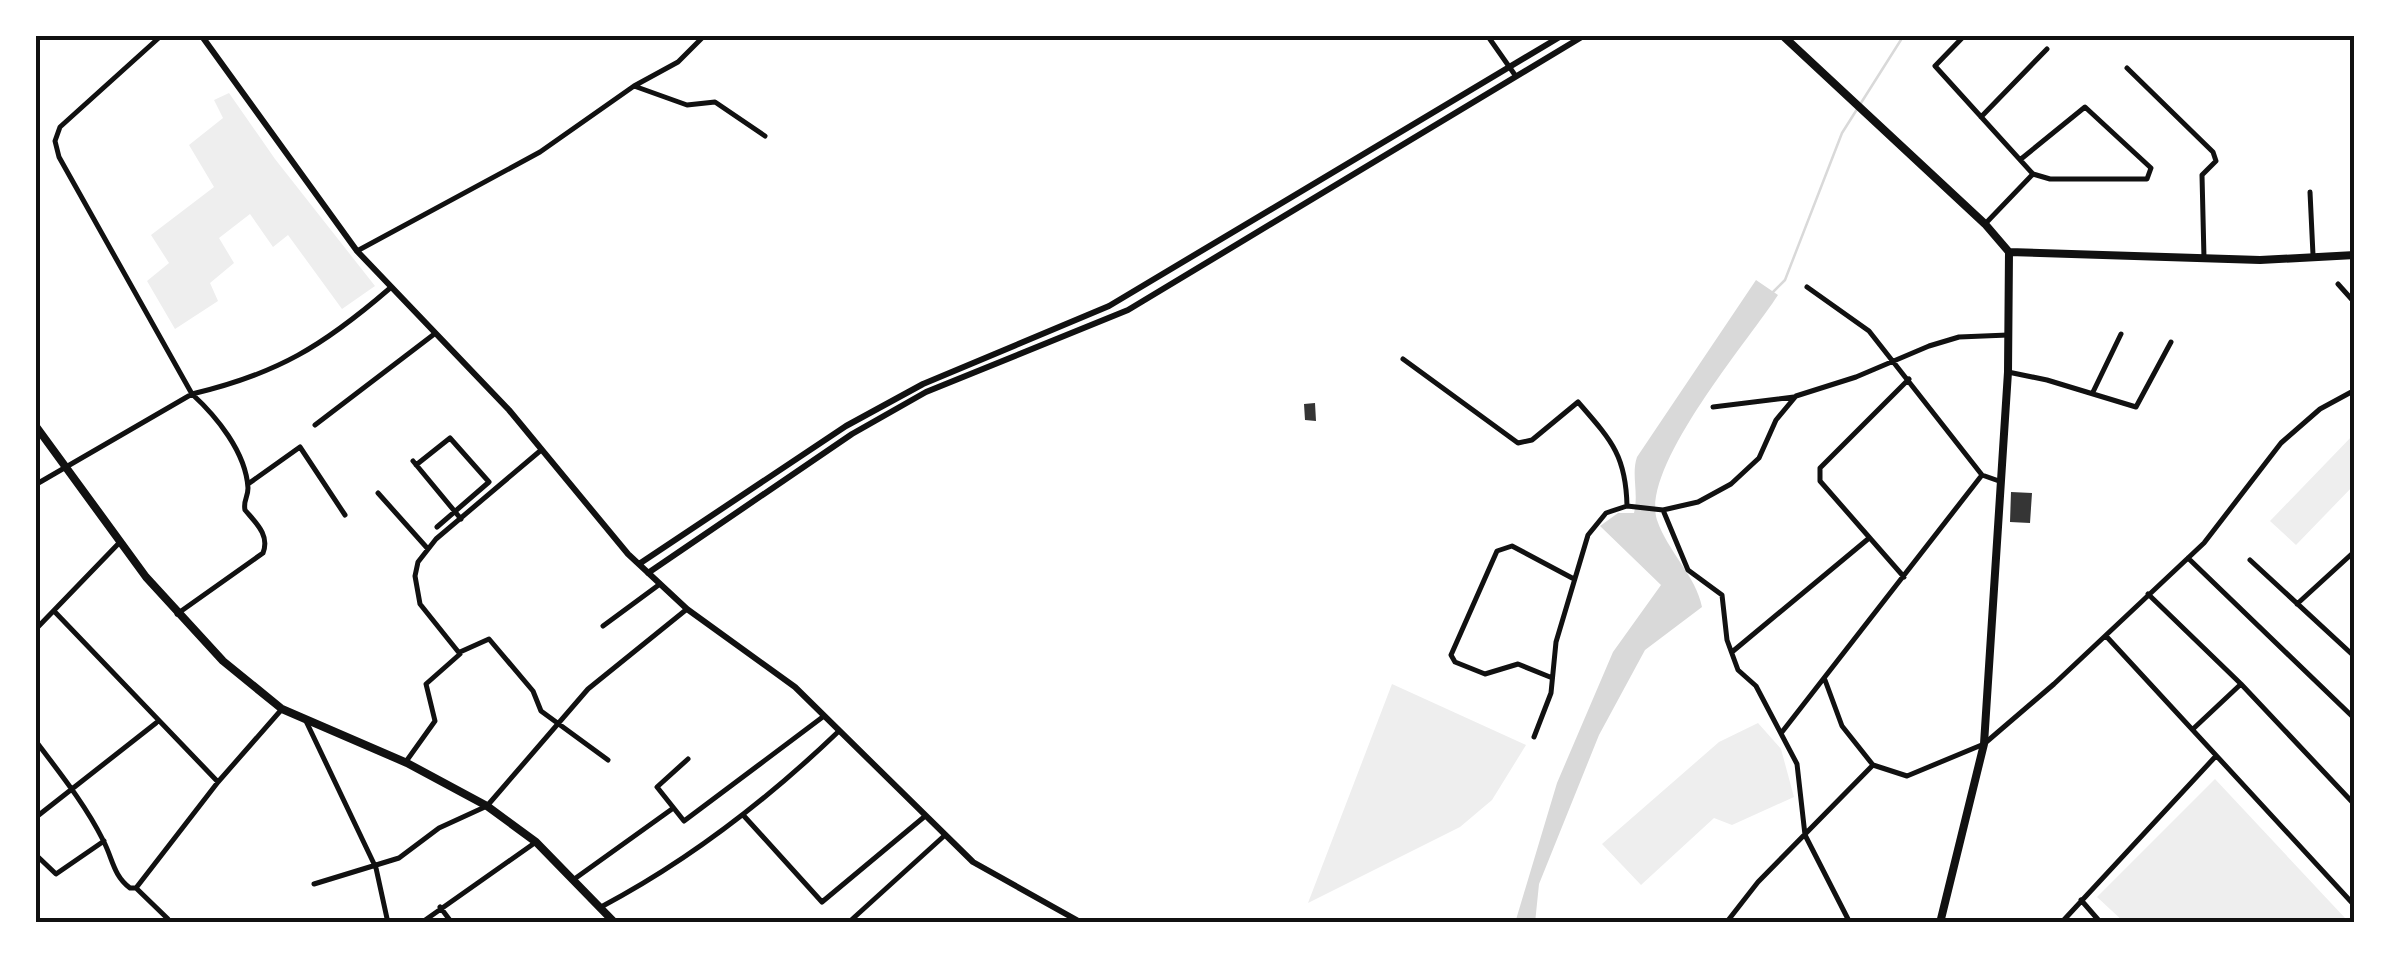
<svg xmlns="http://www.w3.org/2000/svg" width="2390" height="958" font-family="Poppins,sans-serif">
  <rect width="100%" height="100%" fill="#fff"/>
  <path fill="#eee" d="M229,93L275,159L375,286L342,309L288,235L273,247L250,214L219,238L234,263L210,283L218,301L175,329L147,281L169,263L151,235L214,187L189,145L223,118L214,100Z
    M2355,433V484L2296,545L2270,521Z
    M1392,684L1526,745L1492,800L1460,827L1308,903Z
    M1758,723L1781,749L1794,797L1732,825L1714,818L1641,885L1602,844L1719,742Z
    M2215,779L2345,918L2339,923H2125L2097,897Z"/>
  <path fill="#d9d9d9" d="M1756,280L1778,295C1749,340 1640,467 1657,520C1668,552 1696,576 1702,607L1645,650L1599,735L1539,884L1535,923H1515L1557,783L1613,652L1661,585L1600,526L1618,513H1634C1639,492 1631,475 1637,457Z"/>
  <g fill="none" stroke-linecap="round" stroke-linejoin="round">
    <path stroke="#d9d9d9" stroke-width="2.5" d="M1771,294L1785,280L1842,133L1904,35"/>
  </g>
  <path fill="#353535" d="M1315,403L1316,421L1305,420L1304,404Z
    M2011,492L2032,493L2030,523L2010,522Z"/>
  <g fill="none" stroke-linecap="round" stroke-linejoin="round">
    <path stroke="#111" stroke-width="5" d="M1487,35L1515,75
      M1965,35L1935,66L2033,174L2050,179H2147L2151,168L2085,107L2021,159
      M2127,68L2213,152L2216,161L2202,175L2204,258
      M634,86L687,105L715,102L765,136
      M1981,117L2047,49
      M2310,192L2313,255
      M1985,224L2033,174
      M357,251L540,152L634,86L678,62L705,35
      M2338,284L2355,303
      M1807,287L1869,331L1982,475L1999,481
      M1403,359L1518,443L1532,440L1578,402C1611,440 1626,455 1627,506
      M2008,372L2047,380L2136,407L2171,342
      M2093,392L2121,334
      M192,394C277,374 323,346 389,289
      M1713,407L1794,397
      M315,425L433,335
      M413,461L461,519
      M416,465L450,438L489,482L437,527
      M248,484L300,447L345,515
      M35,485L192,394L59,157L55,141L60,127L162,35
      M378,493L428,549
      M1663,510L1688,570L1722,595L1727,640L1738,670L1756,686L1797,764L1805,835L1850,923
      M2188,558L2355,719
      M2250,560L2355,657
      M1904,577L1820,481V468L1909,379
      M2148,594L2241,684L2355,805
      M2297,604L2355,551
      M54,611L218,782
      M177,614L263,553C270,535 256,523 245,510C243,500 248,498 248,488C246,452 216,416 192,394
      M603,626L660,584
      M35,630L120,542
      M2106,636L2355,906
      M460,652L489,639L533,691L541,711L608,760
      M1732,652L1868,539
      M1550,677L1518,664L1485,674L1455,662L1451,655L1497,551L1512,546L1574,579
      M1825,680L1842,726L1873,765L1907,776L1984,744L2054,684L2204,543L2281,443L2320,409L2355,390
      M305,719L376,868L388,923
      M2193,729L2241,684
      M1782,732L1982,475
      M1534,737L1551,693L1556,642L1588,535L1606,513L1627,506L1663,510L1698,502L1731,484L1759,458L1776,420L1796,396L1856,377L1929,346L1959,337L2008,335
      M35,740C59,772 85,804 103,840C113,859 113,875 130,888H136
      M688,759L657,787L684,821L824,716
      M405,763L435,721L426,684L460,654L420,604L415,576L418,562L436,539L540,451
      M744,816L822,902L924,817
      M35,818L156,723
      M35,854L56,874L104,841
      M573,880L672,809
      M314,884L399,858L439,828L487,806L588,689L687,609
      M2081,900L2101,923
      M440,907L452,923
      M601,907C690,860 766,801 839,731
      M168,919L136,888L218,782L282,709
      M421,923L536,842
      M848,923L944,836
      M1726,923L1758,882L1873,765
      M2061,923L2215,757
      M2351,923L2355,919"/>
    <path stroke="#111" stroke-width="6" d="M201,35L357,251L509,410L628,554L687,609L795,687L973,862L1082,923
      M639,564L846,426L923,384L1109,306L1563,35
      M648,573L852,434L926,392L1128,310L1585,35"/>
    <path stroke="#111" stroke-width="8" d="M1782,35L1985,224L2009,252L2260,260L2355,255
      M35,425L146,577L223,661L282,709L407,763L487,806L536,842L615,923
      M1940,923L1984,744L2008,372L2009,252"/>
  </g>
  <rect width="2390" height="958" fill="none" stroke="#ffffff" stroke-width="75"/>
  <rect x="38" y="38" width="2314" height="882" fill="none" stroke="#111" stroke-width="4"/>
</svg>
